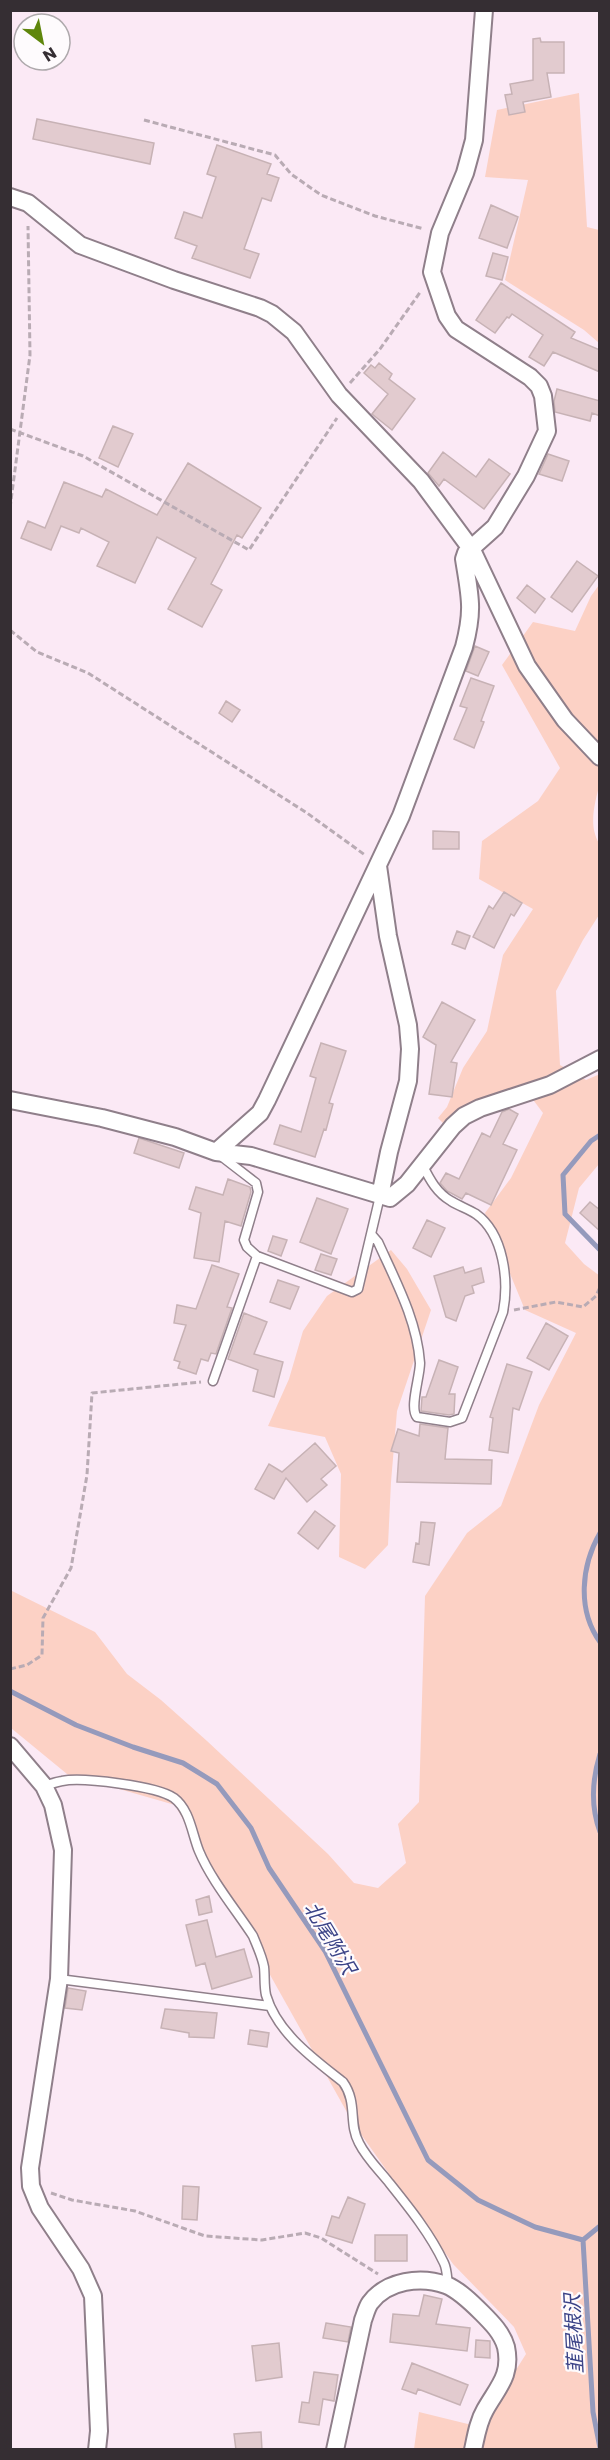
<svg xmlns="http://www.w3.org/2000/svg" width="610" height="2460" font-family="Poppins,'Noto Sans JP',sans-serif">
  <rect width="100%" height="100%" fill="#fbe9f5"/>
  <path fill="#fcd1c5" d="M579,93L587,227L599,230V343L584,330L505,280L528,180L485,177L497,110Z
    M599,585L600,783C595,802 588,825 599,843V915L583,940L556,991L560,1065L586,1080L600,1074L599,1164L579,1188L565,1243L584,1264L600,1276L599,2449H414L419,2412L480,2427L526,2354L514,2327L453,2264L353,2123L175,1805L67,1774L11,1728L10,1590L95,1632L127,1674L161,1700L207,1741L328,1854L354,1883L378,1888L406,1863L398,1824L419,1802L425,1596L467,1533L501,1506L539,1405L576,1333L525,1310L485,1213L511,1178L543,1113L522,1085L443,1123L438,1118L447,1107L463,1068L487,1031L503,955L533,909L479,879L482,841L538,801L560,768L502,665L533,622L575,631L591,596Z
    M391,1250L407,1269L431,1310L397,1411L391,1482L388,1545L365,1569L339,1557L341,1474L325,1437L268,1426L289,1379L303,1331L327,1296Z"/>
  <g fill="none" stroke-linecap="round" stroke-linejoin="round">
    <path stroke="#959abc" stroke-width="5" d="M600,1135L591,1141L563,1175L565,1214L600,1250
      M600,1533C581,1566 577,1610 600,1642
      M10,1691L76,1725L133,1747L183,1763L217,1784L251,1828L269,1868L325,1951L428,2160L478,2200L535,2227L583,2240
      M600,1754C592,1780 590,1805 600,1832
      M583,2240L593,2412L600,2448
      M583,2240L600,2226"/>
  </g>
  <path fill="#e2cbcf" stroke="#c7b2b5" stroke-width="1.5" d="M540,38L541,42H564V73H547L551,97L523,102L525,112L509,115L505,95L512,94L510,84L533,80V39Z
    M37,119L154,143L150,164L33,139Z
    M217,145L271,164L267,174L279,178L271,201L262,198L244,249L259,254L250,278L192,258L197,246L175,238L184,212L202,218L216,177L207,174Z
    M491,205L518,217L507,248L479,238Z
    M493,253L508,257L502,280L486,276Z
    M501,283L575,332L571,338L600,350V372L553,352L544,366L529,357L543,335L512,314L509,318L507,317L495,333L476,320Z
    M379,363L392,374L389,379L415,399L392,430L372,414L388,394L364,373L371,365L375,368Z
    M557,389L600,401V416L592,413L590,421L555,412L554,401Z
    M113,426L133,434L118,467L99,458Z
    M443,452L476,477L489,459L510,474L484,509L444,479L439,486L428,473Z
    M548,454L569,461L562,481L539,474Z
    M188,463L261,508L242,538L237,535L211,584L222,590L202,627L168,609L196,558L157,537L135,583L97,566L109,542L81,528L79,533L61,526L51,550L21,538L28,521L45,528L64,482L102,497L106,489L157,515Z
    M577,561L598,576L572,612L551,597Z
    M527,585L545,599L535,613L517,598Z
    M475,646L489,652L478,676L466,671Z
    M471,678L494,686L481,721L484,722L474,748L454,739L467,708L460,706Z
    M226,701L240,710L232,722L219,713Z
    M433,831L459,832V849H433Z
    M504,892L522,903L514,916L511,914L494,948L473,937L489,906L493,909Z
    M457,931L470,936L465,949L452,944Z
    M442,1002L475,1020L451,1062L457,1063L452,1097L429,1094L436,1045L423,1037Z
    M321,1043L346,1051L329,1103L333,1104L326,1130L324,1129L315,1157L274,1144L280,1125L301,1132L316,1078L310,1076Z
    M509,1109L518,1114L503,1144L517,1150L491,1205L466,1193L462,1199L447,1191L440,1183L446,1173L459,1179L482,1133L490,1137L502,1112Z
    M139,1138L184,1153L179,1168L134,1153Z
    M228,1179L250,1187L251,1192L241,1226L225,1221L219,1262L194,1258L201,1213L189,1209L196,1187L223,1195Z
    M317,1198L348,1209L331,1254L300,1242Z
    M590,1202L600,1210V1231L580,1213Z
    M427,1220L445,1228L431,1257L413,1248Z
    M273,1236L287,1240L281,1256L268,1251Z
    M321,1254L337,1259L331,1275L315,1270Z
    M212,1265L239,1274L227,1307L232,1308L216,1354L211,1353L208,1361L201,1359L196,1374L178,1368L180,1362L174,1360L186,1325L174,1323L177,1305L196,1309Z
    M463,1267L465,1273L481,1268L484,1282L472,1286L474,1293L465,1296L456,1321L446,1317L434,1276Z
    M278,1280L299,1287L290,1309L270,1302Z
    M244,1313L267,1322L254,1354L283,1362L274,1397L253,1391L258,1370L228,1359Z
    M546,1323L568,1336L549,1370L527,1358Z
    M439,1360L458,1367L449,1394H455L454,1414L449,1415L421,1411L422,1397H426Z
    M507,1364L532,1372L519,1410L513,1408L508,1453L489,1450L493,1418L490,1417Z
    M420,1424L448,1428L445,1459L492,1460L491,1484L397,1482L399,1453L391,1451L398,1429L419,1436Z
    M315,1443L336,1466L321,1479L327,1485L307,1502L286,1478L274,1499L255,1489L269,1464L282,1472Z
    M315,1511L335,1526L318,1549L298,1533Z
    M421,1522L435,1523L429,1565L413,1562L416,1543L419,1544Z
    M209,1896L212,1912L199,1915L196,1900Z
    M207,1920L216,1957L244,1949L252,1977L212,1989L205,1963L196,1966L186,1925Z
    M68,1988L86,1991L82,2010L65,2008Z
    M165,2009L217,2013L214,2038L189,2037V2033L161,2028Z
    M250,2030L269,2033L267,2047L248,2044Z
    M183,2186L199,2187L197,2220L182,2219Z
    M348,2197L365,2204L352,2243L326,2235L332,2216L339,2218Z
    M375,2235H407V2261H375Z
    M424,2295L442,2299L436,2324L470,2328L467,2351L390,2342L393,2314L419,2316Z
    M326,2323L351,2327L348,2342L323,2338Z
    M476,2340L490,2341V2358L475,2357Z
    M279,2343L282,2377L256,2381L252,2346Z
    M412,2363L468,2385L460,2405L418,2389L416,2394L402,2389Z
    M314,2372L338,2375L334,2401L323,2399L319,2425L299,2422L302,2402L309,2403Z
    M261,2432L262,2450H236L234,2434Z"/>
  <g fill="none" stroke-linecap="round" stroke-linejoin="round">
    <defs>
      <path id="service" d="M221,1156L256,1183L258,1192L244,1240L247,1247L257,1256
        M372,1235L378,1242C395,1280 417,1320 420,1363C420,1377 409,1408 417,1417L450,1422L462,1418L503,1312C509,1281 504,1234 476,1214C468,1209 459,1206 451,1201C437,1193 430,1180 423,1166
        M213,1381L257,1256L352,1292L358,1289L380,1196
        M44,1786C50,1784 56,1782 62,1781C82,1777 157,1786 174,1798C190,1810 192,1834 199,1851C211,1880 236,1910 253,1936C257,1946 262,1956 264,1967C265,1976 264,1986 266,1995C277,2033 314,2059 343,2082C358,2103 348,2123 359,2143C366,2157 377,2168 387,2180C407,2205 430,2233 444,2263C447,2269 447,2278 448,2285
        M59,1979L270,2006"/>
      <path id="minor" d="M10,197L28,203L80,245L174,280L260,308L272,314L294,332L339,395L421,481L472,550L527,666L565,720L600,757
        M378,866L388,936L408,1025L410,1049L408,1081L389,1152L380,1196
        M10,1100L102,1118L175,1137L216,1152L251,1156L390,1198L407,1184L453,1126L464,1116L480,1108L550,1085L600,1059
        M216,1152L260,1113L267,1100L401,816L464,647C474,609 470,597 464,559L466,553L495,527L526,476L547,431L543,396L539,386L530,377L456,329L447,316L432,272L440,233L465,173L474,140L484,10
        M10,1746L44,1786L53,1805L63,1850L59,1979L30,2168L31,2186L40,2208L81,2269L93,2296L99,2431L97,2450
        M335,2450L363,2320C365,2315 367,2307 370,2303C387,2280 421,2276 446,2285C459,2290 472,2303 482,2313C492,2323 502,2333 506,2347C512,2375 498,2387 485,2410C478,2422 476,2436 473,2450"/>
    </defs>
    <use href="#service" stroke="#8f7f8a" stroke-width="11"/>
    <use href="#minor" stroke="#8f7f8a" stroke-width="20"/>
    <path stroke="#b9abb4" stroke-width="3" stroke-dasharray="6 3" stroke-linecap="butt" d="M144,120L275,155L291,174L321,195L375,216L424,229
      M350,383L380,349L421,291
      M10,429L83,456L249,550L337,418
      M10,508L30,355L28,226
      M10,630L37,652L88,673L307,813L365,855
      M514,1310L556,1302L583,1307L596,1296L600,1287
      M10,1669L27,1665L42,1655L43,1618L71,1568L87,1475L92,1393L201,1382
      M51,2193L72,2200L135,2211L205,2236L262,2240L305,2233L321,2238L378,2274"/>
    <use href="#service" stroke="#fff" stroke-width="8"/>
    <use href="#minor" stroke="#fff" stroke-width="16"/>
  </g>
  <g text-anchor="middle" stroke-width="4.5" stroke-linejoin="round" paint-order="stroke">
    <g font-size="20" font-style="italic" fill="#3b4387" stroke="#fefbfd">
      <text transform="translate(330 1938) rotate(59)" y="7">北尾附沢</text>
      <text transform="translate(574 2334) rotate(-93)" y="7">韮尾根沢</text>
    </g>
  </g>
  <rect width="610" height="2460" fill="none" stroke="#352e33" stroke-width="24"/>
  <g transform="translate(42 42) rotate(148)"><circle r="28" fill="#fefbfd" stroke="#aea9ac" stroke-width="1.5"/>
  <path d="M0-4.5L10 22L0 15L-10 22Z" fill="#5f860c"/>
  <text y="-9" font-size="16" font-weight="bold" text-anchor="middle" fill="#352e33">N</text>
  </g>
</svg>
